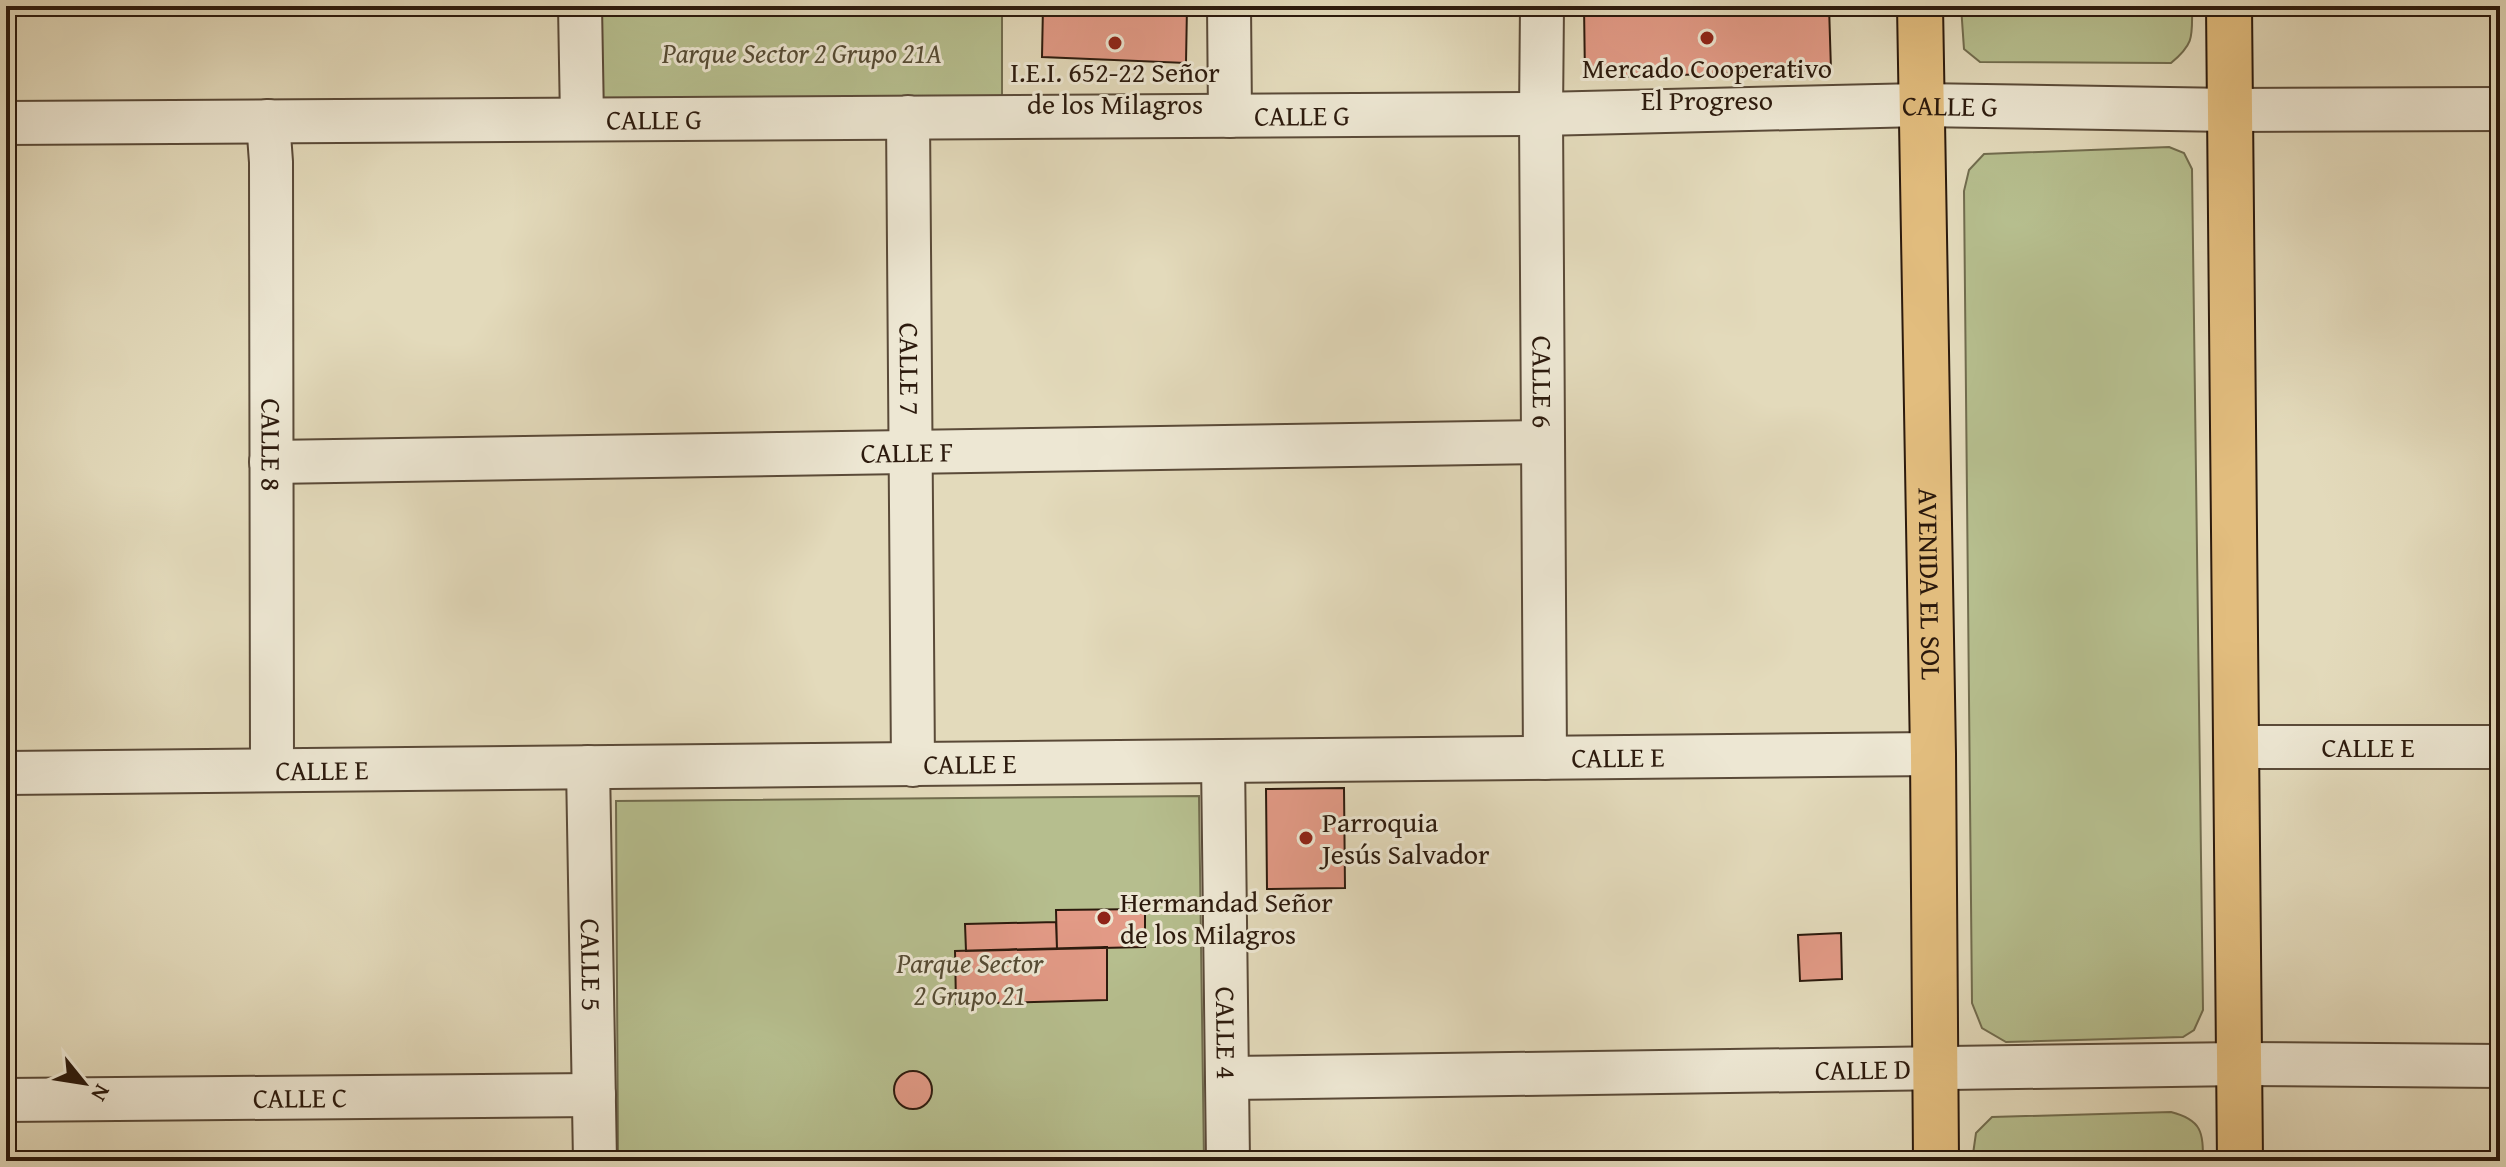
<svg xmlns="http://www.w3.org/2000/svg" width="2506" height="1167" font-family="'Gentium Book Plus',serif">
  <rect width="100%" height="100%" fill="#e3dabb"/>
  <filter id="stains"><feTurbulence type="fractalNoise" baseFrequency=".0025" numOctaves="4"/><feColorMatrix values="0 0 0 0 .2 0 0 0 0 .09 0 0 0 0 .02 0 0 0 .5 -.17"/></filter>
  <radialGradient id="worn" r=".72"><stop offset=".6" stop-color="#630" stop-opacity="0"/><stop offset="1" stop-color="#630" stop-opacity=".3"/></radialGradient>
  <path fill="#b6be8e" stroke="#716c4e" stroke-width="2" d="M601,6H1002V99L601,101Z
    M1961,6H2192C2192,36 2195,43 2171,63L1980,62L1964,49Z
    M2169,147L2184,153L2192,169L2203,1010L2194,1030L2183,1037L2006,1042L1982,1028L1972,1003L1964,191L1969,170L1984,154Z
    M1199,796L1204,1161H618L616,801Z
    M2171,1112C2202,1120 2203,1132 2203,1161H1972L1976,1133L1992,1117Z"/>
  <path fill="#e29a86" stroke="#2c1a0d" stroke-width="2" d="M1043,6H1187L1186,63L1042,57Z
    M1584,6H1829L1831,70L1585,78Z
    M1344,788L1345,888L1267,889L1266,789Z
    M1145,909V947L1057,949L1056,910Z
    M1056,922L1057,949L966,951L965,924Z
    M1841,933L1842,979L1800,981L1798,935Z
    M1107,947V1000L956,1004L955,951Z
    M894 1090a19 19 0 1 1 38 0a19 19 0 1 1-38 0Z"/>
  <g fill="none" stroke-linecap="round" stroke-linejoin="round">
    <defs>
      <g id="minor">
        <path d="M580,6L582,119"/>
        <path d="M1229,6L1230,116"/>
        <path id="s1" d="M1542,6L1541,114L1545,758"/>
        <path id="s2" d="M908,117L913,765"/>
        <path id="s3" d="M268,121L271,162L272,770"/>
        <path id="s4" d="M6,123L1541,114L1920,105L2230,110L2500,109"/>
        <path id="s5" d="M271,462L1543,442"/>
        <path id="s6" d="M2236,747H2500"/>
        <path id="s7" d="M1223,761L1228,1161"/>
        <path id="s8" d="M588,767L595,1161"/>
        <path id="s9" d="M6,773L1933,754"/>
        <path id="s10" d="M1227,1078L2240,1064L2500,1066"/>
        <path id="s11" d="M6,1100L594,1095"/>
      </g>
      <g id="major">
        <path id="s12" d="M1920,6L1933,754L1936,1161"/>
        <path d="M2229,6L2240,1161"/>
      </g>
    </defs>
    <use href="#minor" stroke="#5a4a38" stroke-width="46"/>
    <use href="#major" stroke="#2c1a0d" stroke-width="48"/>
    <use href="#minor" stroke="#ede7d3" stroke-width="42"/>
    <use href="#major" stroke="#e2bd7e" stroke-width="44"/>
  </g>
  <g fill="#8f2418" stroke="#ede7d3" stroke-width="3">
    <circle cx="1707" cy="38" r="8"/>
    <circle cx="1115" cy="43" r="8"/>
    <circle cx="1306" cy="838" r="8"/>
    <circle cx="1104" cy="918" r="8"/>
  </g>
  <g text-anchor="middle" stroke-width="6" stroke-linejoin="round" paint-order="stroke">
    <g font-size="28" font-style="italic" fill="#554b34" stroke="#ede7d3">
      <text x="802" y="63">Parque Sector 2 Grupo 21A</text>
      <text x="970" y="973">Parque Sector<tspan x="970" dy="32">2 Grupo 21</tspan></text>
    </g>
    <g font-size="28" fill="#2c1a0d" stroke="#ede7d3">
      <text x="1707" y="78">Mercado Cooperativo<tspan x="1707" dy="32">El Progreso</tspan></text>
      <text x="1115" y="82">I.E.I. 652-22 Señor<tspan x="1115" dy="32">de los Milagros</tspan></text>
      <text x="1322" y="832" text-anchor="start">Parroquia<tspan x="1322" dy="32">Jesús Salvador</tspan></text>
      <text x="1120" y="912" text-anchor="start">Hermandad Señor<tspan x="1120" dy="32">de los Milagros</tspan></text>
    </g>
    <g font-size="28" fill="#2c1a0d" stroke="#ede7d3">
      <text dy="10" stroke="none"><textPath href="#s4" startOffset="1944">CALLE G</textPath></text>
      <text dy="10" stroke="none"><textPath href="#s4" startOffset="1296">CALLE G</textPath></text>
      <text dy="10" stroke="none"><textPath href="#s4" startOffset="648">CALLE G</textPath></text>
      <text dy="10" stroke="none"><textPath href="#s2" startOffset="252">CALLE 7</textPath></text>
      <text dy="10" stroke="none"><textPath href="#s1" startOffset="376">CALLE 6</textPath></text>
      <text dy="10" stroke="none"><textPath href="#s3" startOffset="324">CALLE 8</textPath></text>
      <text dy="10" stroke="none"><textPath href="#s5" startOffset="636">CALLE F</textPath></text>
      <text dy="10" stroke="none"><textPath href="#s12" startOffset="578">AVENIDA EL SOL</textPath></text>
      <text dy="10" stroke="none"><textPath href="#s6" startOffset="132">CALLE E</textPath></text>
      <text dy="10" stroke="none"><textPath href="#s9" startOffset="1612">CALLE E</textPath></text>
      <text dy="10" stroke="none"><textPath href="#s9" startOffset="964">CALLE E</textPath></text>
      <text dy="10" stroke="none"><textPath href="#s9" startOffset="316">CALLE E</textPath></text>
      <text dy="10" stroke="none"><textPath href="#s8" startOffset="198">CALLE 5</textPath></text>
      <text dy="10" stroke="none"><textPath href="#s7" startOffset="272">CALLE 4</textPath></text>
      <text dy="10" stroke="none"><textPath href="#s10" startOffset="636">CALLE D</textPath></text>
      <text dy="10" stroke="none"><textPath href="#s11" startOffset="294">CALLE C</textPath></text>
    </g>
  </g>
  <rect width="2506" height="1167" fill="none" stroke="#e3dabb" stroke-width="32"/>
  <rect x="8" y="8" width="2490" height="1151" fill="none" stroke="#2c1a0d" stroke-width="4"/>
  <rect x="16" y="16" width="2474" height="1135" fill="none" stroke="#2c1a0d" stroke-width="2"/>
  <g transform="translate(84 1083) rotate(120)" stroke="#ede7d3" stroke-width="6" paint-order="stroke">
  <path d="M0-6L14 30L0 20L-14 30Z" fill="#2c1a0d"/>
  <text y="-12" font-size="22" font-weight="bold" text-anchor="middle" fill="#2c1a0d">N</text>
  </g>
  <rect width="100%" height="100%" filter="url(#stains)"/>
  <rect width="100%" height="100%" fill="url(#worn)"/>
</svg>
